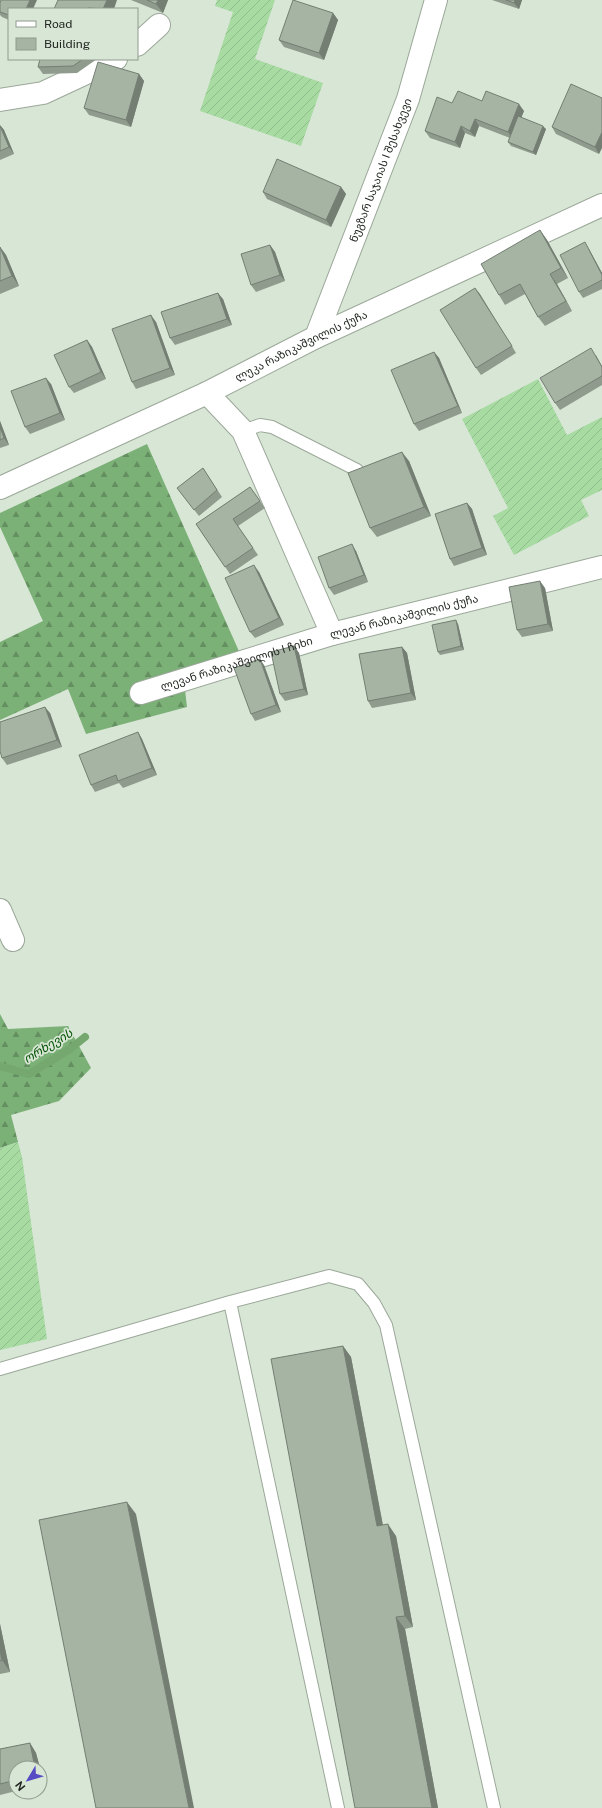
<svg xmlns="http://www.w3.org/2000/svg" width="602" height="1808" font-family="'Public Sans','Noto Sans Georgian',sans-serif">
  <defs>
    <pattern id="forest-firs" width="22" height="20" patternUnits="userSpaceOnUse"><rect width="22" height="20" fill="#7bb076"/><path d="M5 1l3.5 6h-7zM16 11l3.5 6h-7z" fill="#648f60"/></pattern>
    <pattern id="garden-furrows" width="10" height="10" patternUnits="userSpaceOnUse"><rect width="10" height="10" fill="#a7dba2"/><path d="M-1 1l2-2M0 10L10 0M9 11l2-2" fill="none" stroke="#8fbc8b"/></pattern>
  </defs>
  <rect width="100%" height="100%" fill="#d8e6d6"/>
  <path fill="url(#forest-firs)" d="M147,444L242,658L185,690L187,707L86,734L68,689L0,720V642L43,621L0,527V513Z
    M0,1014L8,1029L68,1026L91,1068L59,1101L11,1115L18,1142L0,1148Z"/>
  <path fill="url(#garden-furrows)" d="M217,0H275L255,59L323,83L301,146L200,111L233,12L215,6Z
    M538,379L567,435L602,417V490L581,500L589,516L514,555L493,516L508,508L462,419Z
    M18,1142L22,1157L47,1339L0,1350V1148Z"/>
  <g fill="none" stroke-linecap="round" stroke-linejoin="round">
    <path stroke="#74a86f" stroke-width="8" d="M0,1066L29,1074L70,1049L85,1037"/>
    <defs>
      <path id="lane" d="M243,431L260,425L272,427L357,470
        M230,1302L338,1808
        M0,1369L230,1302L329,1276L358,1284L374,1303L386,1325L494,1808"/>
      <g id="street">
        <path d="M137,45L159,25"/>
        <path d="M0,100L43,93L116,59"/>
        <path id="s1" d="M316,337L408,99L436,0"/>
        <path d="M207,393L243,431L332,634"/>
        <path id="s2" d="M141,693L332,634L602,567"/>
        <path d="M0,910L13,940"/>
      </g>
      <g id="secondary">
        <path id="s3" d="M0,488L207,393L316,337L602,205"/>
      </g>
    </defs>
    <use href="#lane" stroke="#9ba899" stroke-width="14"/>
    <use href="#street" stroke="#9ba899" stroke-width="24"/>
    <use href="#secondary" stroke="#9ba899" stroke-width="24"/>
    <use href="#lane" stroke="#fff" stroke-width="12"/>
    <use href="#street" stroke="#fff" stroke-width="22"/>
    <use href="#secondary" stroke="#fff" stroke-width="22"/>
  </g>
  <path fill="#8f9b8d" d="M131,0H168L163,13Z
    M492,0H522L519,9Z
    M0,3L9,9V20L2,17L0,15Z
    M333,13L338,20L324,60L284,47L279,40Z
    M40,59H97L77,73L43,74L38,67Z
    M139,74L144,81L131,127L89,115L84,108Z
    M602,98L599,154L556,134L552,127Z
    M482,101L524,111L521,117L546,129L536,155L511,146L508,142L510,138L479,126L475,137L465,133L460,148L430,138L425,131L452,103Z
    M0,125L4,130L14,154L0,160Z
    M341,187L346,194L331,227L267,199L263,192Z
    M540,230L547,240L568,278L557,284L572,311L545,326L538,317L525,294L505,305L499,295Z
    M270,245L275,252L285,281L256,292L251,285Z
    M0,247L6,255L19,286L0,294Z
    M589,249L602,273V289L583,298L579,292Z
    M475,288L516,353L481,375L476,368Z
    M223,299L232,325L175,345L170,338Z
    M156,322L175,375L136,389L132,382Z
    M87,340L92,347L106,379L74,393L69,387Z
    M434,352L439,358L462,413L419,431L414,424Z
    M596,355L602,366V385L560,410L555,403Z
    M51,384L65,420L30,434L25,427Z
    M0,421L9,445L0,448Z
    M409,461L431,516L377,537L370,528Z
    M203,468L222,497L199,516L177,488Z
    M250,487L265,508L238,526L258,555L230,574L196,524Z
    M467,503L472,509L487,555L454,566L450,559Z
    M356,551L368,582L334,595L329,588Z
    M259,572L284,625L255,638L250,632Z
    M545,588L553,631L522,637L517,630Z
    M458,624L464,650L440,655L438,652Z
    M294,646L299,653L308,695L285,701L280,694Z
    M402,647L407,653L416,700L372,708L368,701Z
    M264,665L281,712L255,721L251,714Z
    M50,713L62,747L7,765L2,758Z
    M138,732L142,739L157,775L123,788L119,783L95,792L91,785Z
    M343,1346L351,1357L383,1525L396,1536L413,1627L405,1629L438,1808H355Z
    M0,1624L10,1672L0,1674Z
    M30,1743L36,1753L40,1768H16V1791L0,1795V1749Z
    M40,1770L43,1785L40,1786Z"/>
  <path fill="#747e73" d="M30,0H37L33,9H26Z
    M107,0H117L114,9H103Z
    M158,0H168L163,13L156,4Z
    M515,0H522L519,9L514,3Z
    M333,13L338,20L324,60L319,53Z
    M139,74L144,81L131,127L126,120Z
    M519,104L524,111L513,139L508,132Z
    M475,119L479,126L475,137L470,131Z
    M0,125L4,130L14,154L9,147Z
    M461,126L465,133L460,148L455,142Z
    M543,126L546,129L536,155L533,152Z
    M602,132V148L599,154L595,147Z
    M341,187L346,194L331,227L326,220Z
    M540,230L547,240L568,278L561,268Z
    M585,242L589,249L602,273V275Z
    M270,245L275,252L285,281L280,275Z
    M0,247L6,255L19,286L12,276Z
    M550,274L557,284L572,311L566,301Z
    M475,288L480,294L516,353L512,346Z
    M218,293L223,299L232,325L227,319Z
    M151,315L156,322L175,375L170,368Z
    M87,340L92,347L106,379L101,372Z
    M434,352L439,358L462,413L458,406Z
    M46,378L51,384L65,420L60,413Z
    M0,421L9,445L4,438L0,427Z
    M402,452L409,461L431,516L424,507Z
    M467,503L472,509L487,555L482,548Z
    M352,544L356,551L368,582L364,575Z
    M254,565L259,572L284,625L279,618Z
    M540,581L545,588L553,631L548,624Z
    M456,620L458,624L464,650L461,646Z
    M294,646L299,653L308,695L304,689Z
    M402,647L407,653L416,700L411,693Z
    M260,659L264,665L281,712L276,705Z
    M45,707L50,713L62,747L57,740Z
    M138,732L142,739L157,775L152,768Z
    M343,1346L351,1357L385,1537L377,1526Z
    M127,1502L136,1514L194,1808H189Z
    M388,1524L396,1536L413,1627L405,1616Z
    M396,1617L405,1629L438,1808H432Z
    M0,1624L10,1672L2,1660L0,1650Z
    M30,1743L36,1753L40,1768H35Z
    M40,1770L43,1785L40,1781Z"/>
  <path fill="#a6b4a4" stroke="#747e73" d="M1,0H30L26,9H9V15L0,12V3Z
    M58,0H107L103,9L88,8V9H54Z
    M147,0H158L156,4Z
    M293,0L333,13L319,53L279,40Z
    M506,0H515L514,3Z
    M40,59H83L73,66L38,67Z
    M98,62L139,74L126,120L84,108Z
    M571,84L602,98V132L595,147L552,127Z
    M458,91L482,101L486,91L519,104L508,132L475,119L470,131L461,126L455,142L425,131L437,97L452,103Z
    M518,116L543,126L533,152L508,142Z
    M0,126L9,147L0,151Z
    M277,159L341,187L326,220L263,192Z
    M540,230L561,268L550,274L566,301L538,317L520,284L499,295L481,264Z
    M585,242L602,275V280L579,292L560,255Z
    M270,245L280,275L251,285L241,254Z
    M0,247L12,276L0,281Z
    M475,288L512,346L476,368L440,310Z
    M218,293L227,319L170,338L161,312Z
    M151,315L170,368L132,382L112,329Z
    M87,340L101,372L69,387L54,355Z
    M591,348L602,367V376L555,403L540,378Z
    M434,352L458,406L414,424L391,370Z
    M46,378L60,413L25,427L11,391Z
    M0,427L4,438L0,440Z
    M402,452L424,507L370,528L348,473Z
    M203,468L217,490L194,510L177,488Z
    M250,487L260,501L233,519L253,548L225,567L196,524Z
    M467,503L482,548L450,559L435,514Z
    M352,544L364,575L329,588L318,557Z
    M254,565L279,618L250,632L225,578Z
    M540,581L548,624L517,630L509,587Z
    M456,620L461,646L438,652L432,625Z
    M294,646L304,689L280,694L271,652Z
    M402,647L411,693L368,701L359,654Z
    M260,659L276,705L251,714L234,668Z
    M45,707L57,740L2,758L0,751V722Z
    M138,732L152,768L118,781L116,775L91,785L79,755Z
    M343,1346L377,1526L388,1524L405,1616L396,1617L432,1808H355L271,1359Z
    M127,1502L189,1808H96L39,1520Z
    M0,1650L2,1660L0,1661Z
    M30,1743L35,1768H16V1780L0,1784V1749Z"/>
  <g text-anchor="middle" stroke-width="3.5" stroke-linejoin="round" paint-order="stroke">
    <g font-size="11" fill="#222721" stroke="#d8e6d6">
      <text dy="4" stroke="none"><textPath href="#s1" startOffset="179">ნუგზარ საჯაიას I შესახვევი</textPath></text>
      <text dy="4" stroke="none"><textPath href="#s3" startOffset="333">ლუკა რაზიკაშვილის ქუჩა</textPath></text>
      <text dy="4" stroke="none"><textPath href="#s2" startOffset="274">ლევან რაზიკაშვილის ქუჩა</textPath></text>
      <text dy="4" stroke="none"><textPath href="#s2" startOffset="100">ლევან რაზიკაშვილის I ჩიხი</textPath></text>
    </g>
    <g font-size="12" font-style="italic" fill="#005000" stroke="#d8e6d6">
      <text transform="translate(48 1046) rotate(-31)" y="4">ორხევის</text>
    </g>
  </g>
  <rect x="8" y="8" width="130" height="52" fill="#d8e6d6" stroke="#8f9a8e"/>
  <rect x="16" y="21" width="20" height="6" fill="#ffffff" stroke="#8f9a8e"/>
  <text x="44" y="28" font-size="12" fill="#222721">Road</text>
  <rect x="16" y="38" width="20" height="12" fill="#a6b4a4" stroke="#8f9a8e"/>
  <text x="44" y="48" font-size="12" fill="#222721">Building</text>
  <g transform="translate(28 1780) rotate(232)"><circle r="19" fill="#d8e6d6" stroke="#8f9a8e"/>
  <path d="M0-3L7 15L0 10L-7 15Z" fill="#564bc3"/>
  <text y="-6" font-size="11" font-weight="bold" text-anchor="middle" fill="#222721">N</text>
  </g>
</svg>
